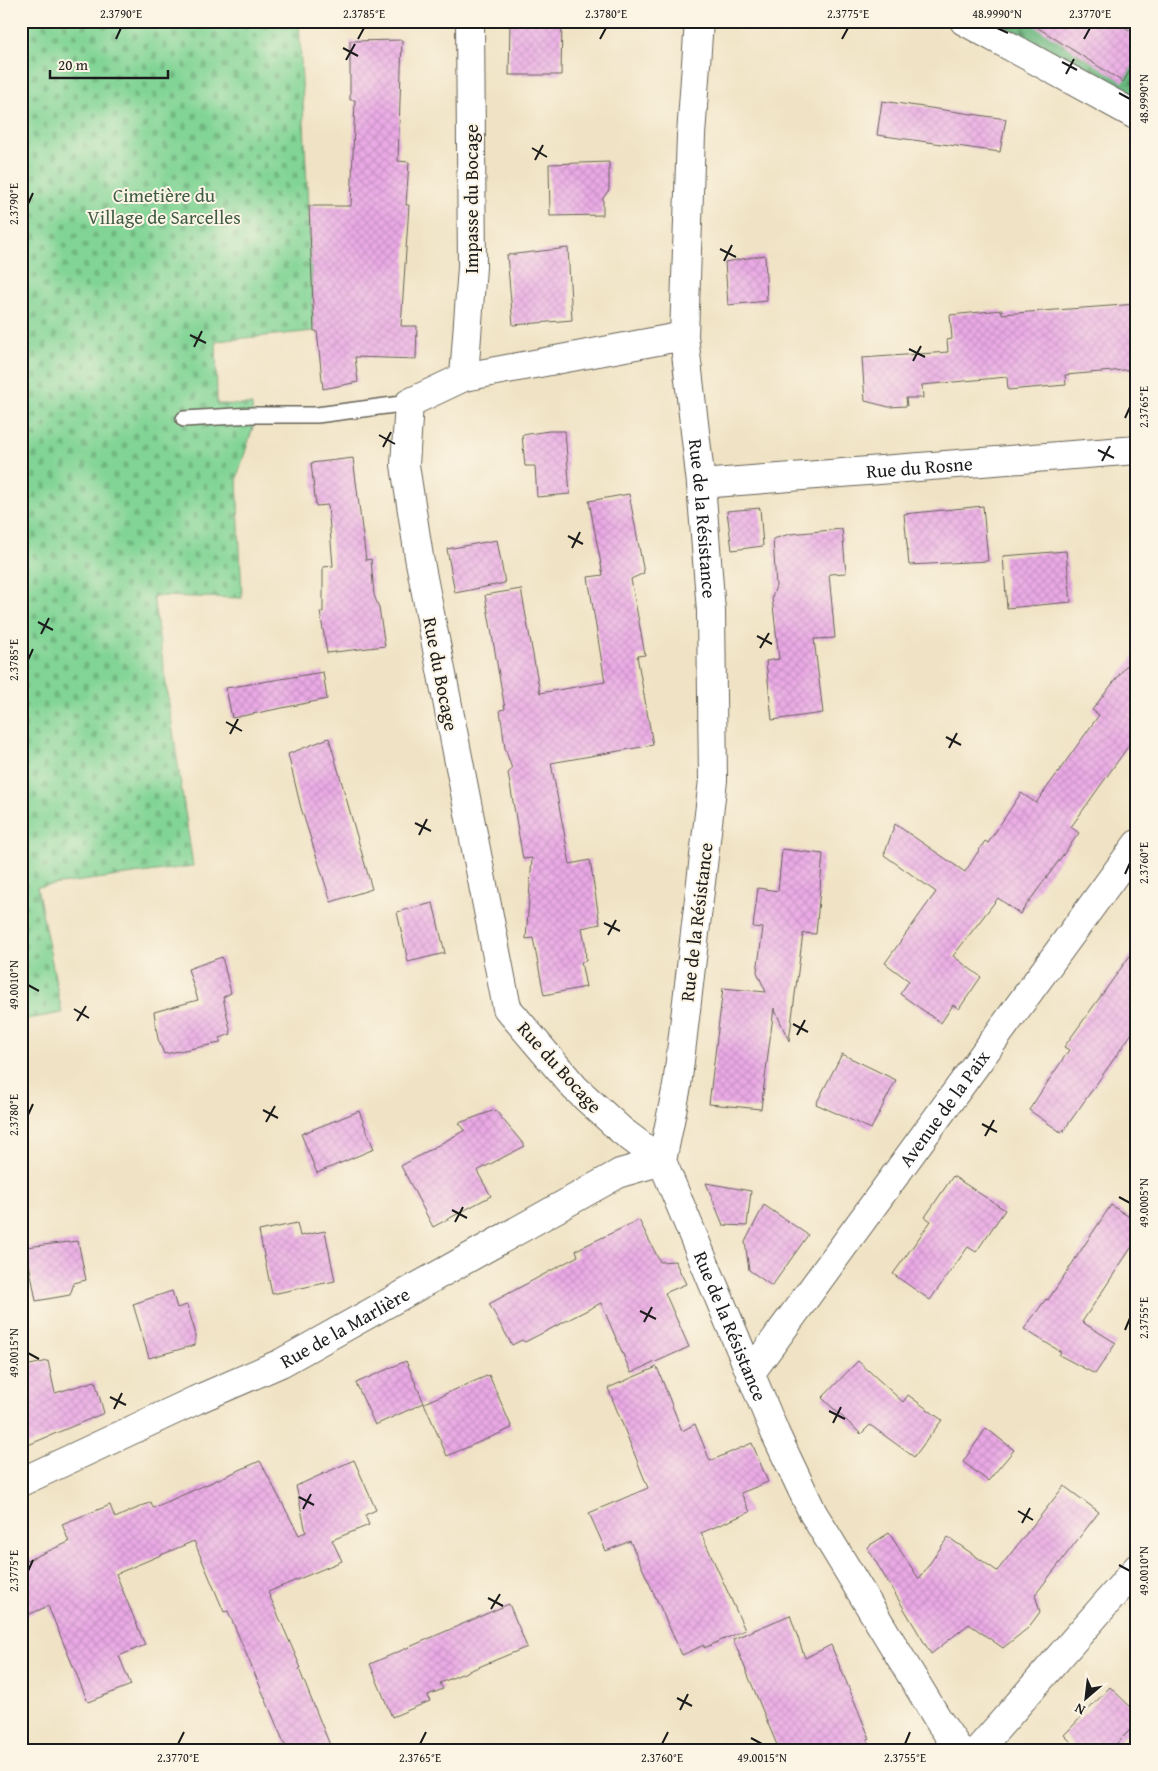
<svg xmlns="http://www.w3.org/2000/svg" width="1158" height="1771" font-family="'Gentium Book Plus',serif">
  <defs>
    <pattern id="forest-firs" width="22" height="20" patternUnits="userSpaceOnUse" patternTransform="scale(1.25)"><rect width="22" height="20" fill="#68b67e"/><path d="M5 1l3.5 6h-7zM16 11l3.5 6h-7z" fill="#559366"/></pattern>
    <pattern id="cemetery-stones" width="16" height="16" patternUnits="userSpaceOnUse" patternTransform="scale(1.25)"><rect width="16" height="16" fill="#81d495"/><path d="M2 7V4a2 2 0 0 1 4 0v3zM10 15v-3a2 2 0 0 1 4 0v3z" fill="#6fb580"/></pattern>
    <pattern id="building-cross-hatch" width="8" height="8" patternUnits="userSpaceOnUse" patternTransform="scale(1.25)"><rect width="8" height="8" fill="#eaa9e5"/><path d="M0 0l8 8M0 8l8-8" fill="none" stroke="#c891c4"/></pattern>
  </defs>
  <rect width="100%" height="100%" fill="#fcf5e5"/>
  <filter id="ink" filterUnits="userSpaceOnUse"><feTurbulence type="fractalNoise" baseFrequency=".02" numOctaves="2"/><feDisplacementMap in="SourceGraphic" scale="10" xChannelSelector="R" yChannelSelector="G"/><feConvolveMatrix kernelMatrix="1 2 1 2 8 2 1 2 1" color-interpolation-filters="sRGB"/></filter>
  <filter id="wash" filterUnits="userSpaceOnUse"><feTurbulence type="fractalNoise" baseFrequency=".0096" numOctaves="4" result="noise"/><feDisplacementMap in="SourceGraphic" scale="20" xChannelSelector="R" yChannelSelector="G"/><feGaussianBlur stdDeviation="1.12" result="paint"/><feColorMatrix in="noise" values="0 0 0 0 0 0 0 0 0 0 0 0 0 0 0 0 0 1.4 0 .05"/><feComposite in="paint" operator="in"/></filter>
  <g filter="url(#wash)">
    <rect width="100%" height="100%" fill="#f0e3c5"/>
    <path fill="url(#forest-firs)" stroke="#42694d" d="M964,21H1137V116Z"/>
    <path fill="url(#cemetery-stones)" stroke="#4e7858" d="M21,21H299L314,331L216,341L217,404L252,405L253,427L237,478L242,598L153,596L193,866L37,887L62,1013L21,1020Z"/>
    <g id="blocks">
      <path fill="url(#building-cross-hatch)" d="M510,21H562L561,75H509Z
        M1027,21H1115L1137,35V59L1123,82Z
        M402,40L398,161L409,162L406,205H409L401,326H417L416,359L355,357L358,382L323,389L317,331H314L309,206H351L355,100H350V41Z
        M882,101L1006,119L1000,152L877,135Z
        M609,162V190L603,198V215L550,216L549,164Z
        M568,248L572,320L513,325L507,255Z
        M765,255L767,301L728,305L725,262Z
        M1137,304V369L1065,375L1066,385L1008,390L1007,377L922,385L923,398H906L907,406L889,407L865,401L862,358L948,352L947,340L952,339L950,315L1002,310V314Z
        M549,431H565L570,494L537,497L535,466H525L522,435Z
        M353,458L366,560L371,559L374,595L379,608L385,646L327,653L320,612H323V567L333,566L328,505L316,506L311,463Z
        M629,494L644,573L631,579L645,655L637,656L653,745L551,763L570,864L590,860L600,924L582,928L585,943L586,961L581,962L586,987L544,995L533,938L526,939L532,858L523,859L508,773L512,769L505,748L500,710L505,709L485,595L521,589L540,693L605,682L588,577L603,575L589,501Z
        M983,506L988,561L909,565L904,514Z
        M760,508L763,546L732,550L727,511Z
        M842,529L846,573L829,574L835,638L814,639L823,713L772,720L766,661L779,659L772,597L776,586L773,539L790,534Z
        M497,540L505,583L455,593L447,549Z
        M1066,551L1071,602L1007,608L1003,556Z
        M1137,652V734L1071,827L1079,833L1020,914L998,898L953,956L981,977L959,1009L953,1005L941,1023L900,994L909,981L885,963L936,892L884,855L895,824L965,872L985,841L988,843L1021,793L1036,803L1099,715L1092,710Z
        M323,672L327,699L232,718L226,688Z
        M329,738L372,889L331,902L301,808L288,754Z
        M782,849L823,854L816,934L803,933L789,1041L774,1008L761,1109L709,1104L723,988L766,992L757,972L763,928L753,927L758,888L778,891Z
        M433,903L445,953L408,962L397,912Z
        M1137,946V1026L1062,1133L1029,1110L1069,1050L1064,1047Z
        M222,957L231,993L223,997L231,1034L220,1038V1043L164,1054L158,1039L154,1012L198,1000L188,969Z
        M842,1054L896,1080L871,1129L816,1104Z
        M495,1110L525,1146L477,1171L491,1196L433,1227L401,1166L465,1130L459,1123Z
        M359,1111L374,1149L317,1173L301,1134Z
        M953,1176L1005,1210L976,1252L968,1247L930,1300L893,1274L931,1221L925,1217Z
        M706,1183L751,1191L747,1226L723,1225Z
        M764,1205L808,1235L772,1286L749,1270L745,1242Z
        M1111,1205L1137,1222V1239L1082,1322L1116,1343L1095,1374L1059,1355L1061,1352L1024,1329L1046,1299L1048,1300Z
        M639,1220L660,1262L675,1261L686,1284L665,1293L689,1347L631,1373L601,1303L525,1342L522,1340L512,1345L489,1304L578,1256L576,1250Z
        M297,1223L300,1236L325,1231L335,1281L272,1294L259,1231Z
        M78,1241L86,1280L74,1283L70,1295L36,1301L26,1247Z
        M172,1291L177,1308L187,1305L195,1331V1345L149,1358L133,1304Z
        M48,1361L55,1393L95,1381L104,1413L21,1448V1367Z
        M406,1361L424,1403L375,1425L356,1383Z
        M858,1361L903,1402L908,1395L942,1420L914,1457L870,1425L861,1434L822,1398Z
        M657,1367L682,1431L695,1424L710,1461L752,1443L768,1482L741,1493L750,1512L701,1533L745,1630L704,1648V1645L682,1655L630,1541L606,1551L589,1513L648,1488L608,1388Z
        M489,1375L512,1428L447,1456L424,1403Z
        M986,1428L1014,1450L988,1481L963,1462Z
        M354,1460L376,1510L365,1515L369,1525L332,1540L342,1561L268,1592L301,1668L299,1669L332,1750H287L228,1611L224,1612L194,1541L116,1574L145,1645L119,1656L131,1685L88,1702L48,1606L21,1618V1563L69,1542L62,1524L110,1505L115,1518L151,1502L153,1508L260,1461L299,1535L306,1532L296,1486Z
        M1064,1486L1099,1512L1035,1595L1040,1612L1028,1628L1003,1648L969,1624L931,1654L867,1547L889,1533L919,1579L948,1537L997,1571Z
        M509,1604L527,1647L440,1683L443,1689L428,1695L430,1701L392,1717L370,1664Z
        M790,1615L805,1658L831,1645L870,1739L867,1740L871,1750H779L733,1639Z
        M1110,1687L1137,1713V1723L1110,1750H1079L1064,1735Z"/>
    </g>
  </g>
  <g filter="url(#ink)">
    <use href="#blocks" fill-opacity="0" stroke="#666257" stroke-width="1"/>
    <g fill="none" stroke-linecap="round" stroke-linejoin="round">
      <defs>
        <path id="lane" d="M184,419L253,415H317L409,403"/>
        <g id="street">
          <path id="s1" d="M699,21L691,135L684,336L701,484L711,611L713,780L677,1086L662,1161L776,1435L813,1513L939,1721L959,1750"/>
          <path d="M964,21L1137,116"/>
          <path d="M464,377L472,267L470,21"/>
          <path id="s2" d="M701,484L1137,450"/>
          <path d="M662,1161L622,1131L575,1088L507,1008L419,557L405,465L409,403L464,377L684,336"/>
          <path id="s3" d="M750,1374L1137,844"/>
          <path id="s4" d="M21,1482L196,1400L281,1363L620,1173L662,1161"/>
          <path d="M978,1750L1137,1568"/>
        </g>
      </defs>
      <use href="#lane" stroke="#666257" stroke-width="18"/>
      <use href="#street" stroke="#666257" stroke-width="30"/>
      <use href="#lane" stroke="#fff" stroke-width="15"/>
      <use href="#street" stroke="#fff" stroke-width="28"/>
    </g>
  </g>
  <path fill="none" stroke="#1c1c1c" stroke-width="2" d="M997,28L1008,33M116,39L121,28M358,39L364,28M600,39L606,28M842,39L848,28M1084,39L1090,28M343,48L358,56M346,60L355,44M1062,62L1077,70M1066,74L1074,59M1119,93L1130,99M532,148L547,157M535,160L543,145M28,204L33,193M720,249L736,257M724,261L732,245M190,335L206,343M194,347L202,331M909,349L925,357M913,361L921,346M1125,418L1130,407M379,435L395,444M383,447L391,432M1098,450L1114,458M1102,461L1110,446M568,536L583,544M572,548L580,532M38,622L53,630M41,634L49,618M757,636L772,644M760,648L769,633M28,660L33,649M226,722L242,731M230,734L238,719M946,737L961,745M949,748L957,733M415,823L431,831M419,835L427,819M1125,874L1130,863M604,923L620,931M608,935L616,920M28,985L39,991M74,1009L89,1018M77,1021L86,1006M793,1024L808,1032M797,1035L805,1020M263,1110L278,1118M28,1115L33,1104M266,1122L275,1106M982,1124L997,1132M985,1136L994,1120M1119,1197L1130,1203M452,1210L467,1218M455,1222L463,1207M640,1311L656,1319M644,1322L652,1307M1125,1330L1130,1318M28,1353L39,1359M110,1397L126,1405M114,1409L122,1393M829,1411L845,1419M833,1423L841,1407M299,1497L314,1505M303,1509L311,1494M1018,1511L1033,1520M1022,1523L1030,1508M1119,1565L1130,1571M28,1571L33,1560M488,1598L503,1606M491,1609L500,1594M677,1698L692,1706M680,1710L688,1694M751,1738L762,1744M178,1744L184,1732M420,1744L426,1732M662,1744L668,1732M905,1744L910,1732"/>
  <g text-anchor="middle" stroke-width="4" stroke-linejoin="round" paint-order="stroke">
    <g font-size="19" fill="#3f5c46" stroke="#fcf5e5">
      <text x="164" y="202">Cimetière du<tspan x="164" dy="22">Village de Sarcelles</tspan></text>
    </g>
    <g font-size="19" fill="#1c1c1c" stroke="#fcf5e5">
      <text transform="translate(471 199) rotate(-90)" y="7">Impasse du Bocage</text>
      <text dy="7" stroke="none"><textPath href="#s2" startOffset="219">Rue du Rosne</textPath></text>
      <text dy="7" stroke="none"><textPath href="#s1" startOffset="499">Rue de la Résistance</textPath></text>
      <text transform="translate(441 674) rotate(79)" y="7">Rue du Bocage</text>
      <text transform="translate(696 922) rotate(-83)" y="7">Rue de la Résistance</text>
      <text transform="translate(560 1067) rotate(48)" y="7">Rue du Bocage</text>
      <text dy="7" stroke="none"><textPath href="#s3" startOffset="329">Avenue de la Paix</textPath></text>
      <text dy="7" stroke="none"><textPath href="#s1" startOffset="1324">Rue de la Résistance</textPath></text>
      <text dy="7" stroke="none"><textPath href="#s4" startOffset="359">Rue de la Marlière</textPath></text>
    </g>
  </g>
  <rect width="1158" height="1771" fill="none" stroke="#fcf5e5" stroke-width="55"/>
  <g transform="translate(1086 1698) rotate(208)" stroke="#fcf5e5" stroke-width="4" paint-order="stroke">
  <path d="M0-4L9 19L0 12L-9 19Z" fill="#1c1c1c"/>
  <text y="-8" font-size="14" font-weight="bold" text-anchor="middle" fill="#1c1c1c">N</text>
  </g>
  <path d="M50 70v8h118v-8" fill="none" stroke="#1c1c1c" stroke-width="2.5"/>
  <text x="58" y="70" font-size="15" fill="#1c1c1c" stroke="#fcf5e5" stroke-width="4" paint-order="stroke">20 m</text>
  <rect x="28" y="28" width="1102" height="1716" fill="none" stroke="#1c1c1c" stroke-width="2"/>
  <g font-size="12" text-anchor="middle" fill="#1c1c1c">
    <text x="121" y="18">2.3790°E</text>
    <text x="364" y="18">2.3785°E</text>
    <text x="606" y="18">2.3780°E</text>
    <text x="848" y="18">2.3775°E</text>
    <text x="997" y="18">48.9990°N</text>
    <text x="1090" y="18">2.3770°E</text>
    <text transform="translate(1144 99) rotate(-90)" y="4">48.9990°N</text>
    <text transform="translate(14 204) rotate(-90)" y="4">2.3790°E</text>
    <text transform="translate(1144 407) rotate(-90)" y="4">2.3765°E</text>
    <text transform="translate(14 660) rotate(-90)" y="4">2.3785°E</text>
    <text transform="translate(1144 863) rotate(-90)" y="4">2.3760°E</text>
    <text transform="translate(14 985) rotate(-90)" y="4">49.0010°N</text>
    <text transform="translate(14 1115) rotate(-90)" y="4">2.3780°E</text>
    <text transform="translate(1144 1203) rotate(-90)" y="4">49.0005°N</text>
    <text transform="translate(1144 1318) rotate(-90)" y="4">2.3755°E</text>
    <text transform="translate(14 1353) rotate(-90)" y="4">49.0015°N</text>
    <text transform="translate(14 1571) rotate(-90)" y="4">2.3775°E</text>
    <text transform="translate(1144 1571) rotate(-90)" y="4">49.0010°N</text>
    <text x="178" y="1762">2.3770°E</text>
    <text x="420" y="1762">2.3765°E</text>
    <text x="662" y="1762">2.3760°E</text>
    <text x="762" y="1762">49.0015°N</text>
    <text x="905" y="1762">2.3755°E</text>
  </g>
</svg>
